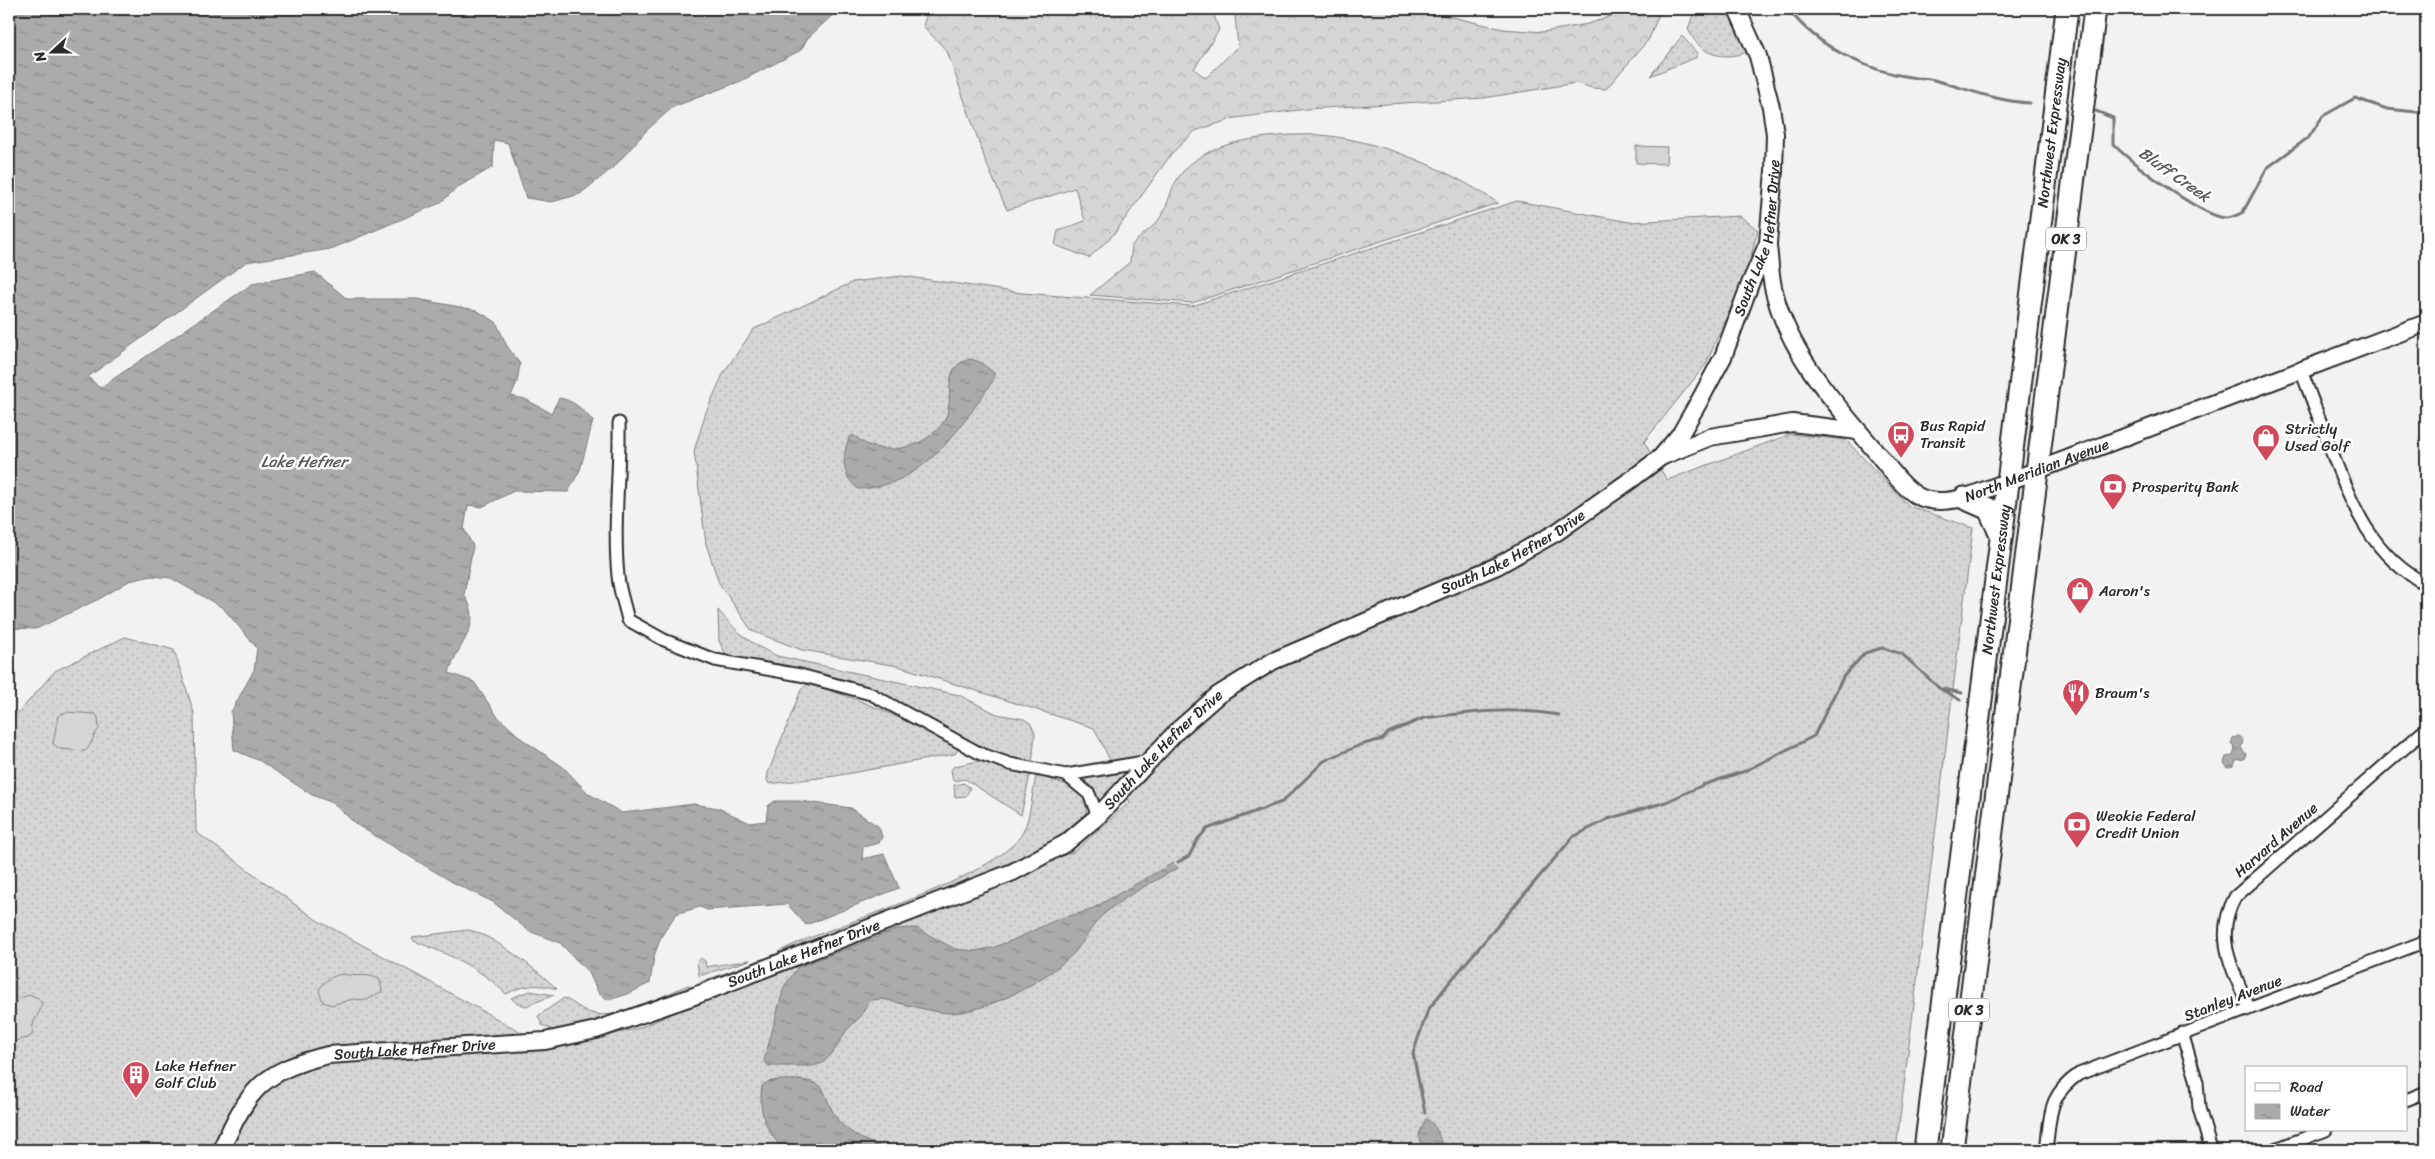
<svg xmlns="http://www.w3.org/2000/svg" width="2435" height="1159" font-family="Sriracha,sans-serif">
  <defs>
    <pattern id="grass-dots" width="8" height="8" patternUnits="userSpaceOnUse" patternTransform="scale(1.25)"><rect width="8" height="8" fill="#d5d5d5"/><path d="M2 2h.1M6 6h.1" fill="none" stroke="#b7b7b7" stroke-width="1.8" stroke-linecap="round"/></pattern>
    <pattern id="forest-crowns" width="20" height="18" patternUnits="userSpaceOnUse" patternTransform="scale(1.25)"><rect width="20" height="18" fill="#d5d5d5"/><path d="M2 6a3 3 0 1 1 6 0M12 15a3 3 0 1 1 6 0" fill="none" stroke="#b7b7b7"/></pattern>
    <pattern id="water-ripples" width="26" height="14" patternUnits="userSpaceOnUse" patternTransform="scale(1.25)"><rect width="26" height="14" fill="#ababab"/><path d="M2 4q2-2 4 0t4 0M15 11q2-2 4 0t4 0" fill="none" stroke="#8b8b8b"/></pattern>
  </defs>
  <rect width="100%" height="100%" fill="#f2f2f2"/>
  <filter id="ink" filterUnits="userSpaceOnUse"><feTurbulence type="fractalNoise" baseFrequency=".02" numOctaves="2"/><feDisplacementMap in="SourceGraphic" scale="10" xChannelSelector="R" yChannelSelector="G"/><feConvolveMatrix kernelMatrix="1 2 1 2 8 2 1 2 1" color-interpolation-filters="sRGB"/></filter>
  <g filter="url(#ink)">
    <path fill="url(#grass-dots)" stroke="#808080" d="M1695,9H1729L1748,52C1721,61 1700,55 1688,29Z
      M1682,36L1697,53V57L1650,76Z
      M1517,201L1629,222L1740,216L1758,230L1747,271L1706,364L1644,442L1667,480L1791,434L1846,440L1909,506L1973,528L1896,1150H9V719L19,712L55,671L125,637L174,650L194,713L196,832L315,919L552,1049L639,1028L776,969L1075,851L1130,802L1121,784L1099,803L1085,783L1086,778L1117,774L1094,728L898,666L802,650L752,631L719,583L706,544L694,451L706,412L724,372L754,329L853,282L902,276L1022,293L1192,306Z
      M718,610C735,631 752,645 777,656L959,695L997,714L1024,719L1030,723L1035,733L1032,764L1009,758L971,742L894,702L727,657L719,641Z
      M807,684C860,697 907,721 955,746L958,750L955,754L835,776L769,784L767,780L768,773L801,690Z
      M979,761L1030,775L1021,815L965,779L953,781L951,770L954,766Z
      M1036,776C1054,781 1091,786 1086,812C1080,847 824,937 781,954L778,952C831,924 997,880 1023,832C1031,816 1032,793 1036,776Z
      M964,783L970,788L966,796L955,797L954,785Z
      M468,930C489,932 541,973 557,989C538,983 523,985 506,994C481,968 448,954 414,941L412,937Z
      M701,958L705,961L706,967L750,960L699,976L697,962Z
      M763,959L702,984L701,982Z
      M689,985L688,991L605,1021L554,1031L542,1025L538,1016L564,998C573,1002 581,1010 591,1013C619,1022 663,994 689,985Z
      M530,991L554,995L526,1006L517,1003L511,998Z"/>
    <path fill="url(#forest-crowns)" stroke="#808080" d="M928,9H1212L1219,30L1194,69L1206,78L1238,46L1235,15L1239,9H1418L1503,29L1543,32L1588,24L1631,9H1661L1649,39L1606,89L1592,88L1576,83L1484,98L1307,109L1235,118L1195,131L1172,153L1114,234L1089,258L1055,245L1058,231L1085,221L1075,188L1007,210L987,165L947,51L923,26Z
      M1291,135C1304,135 1318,134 1330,136C1389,144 1449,170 1498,203L1192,303L1090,295L1130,262L1132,245C1140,236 1153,228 1160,218C1168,207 1169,194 1175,183C1197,143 1251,138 1291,135Z"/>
    <path fill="#d5d5d5" stroke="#808080" d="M1636,146L1667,147L1666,164L1636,163Z
      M66,712L95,714L98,717L99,729C92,736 92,746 85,751L60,749L53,744L58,716Z
      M343,974C357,978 368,972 380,980L382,991L367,1000L353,999L332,1005L323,1002L319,991C322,982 333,975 343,974Z
      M31,995C50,1002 38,1011 34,1022C32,1026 33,1030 32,1035L28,1038L9,1042C9,1023 6,998 31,995Z"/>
    <path fill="url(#water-ripples)" stroke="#787878" d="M9,9H839L807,39L801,50L741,81L673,107L647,130L615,166L580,194L552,202L526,198L508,143L494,140L493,167L458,187L440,203L331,249L246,262L88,377L100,388L252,284L315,272L347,299H417L476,310L496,322L507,346L520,364L517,382L511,396L525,399L551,413L559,398C574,400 583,410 593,421L580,470L568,492L514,491L482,507L468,505L464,529L473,546L464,595C486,625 456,644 449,673L474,682L497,716L522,739L563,767L589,794L622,813L694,804L718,808L750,823L766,821L768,806L775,801H799L851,808L879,827L882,837L879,843L863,847L862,859L884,854L899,888L806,925L787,904L707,910L700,907L676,914L661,937L654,956L650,983L628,994L609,1000L599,994L589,973L560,943L529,931L493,902L454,883L357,825L333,803L312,795L260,761L234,750L231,712L254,670L257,648L223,608L171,578L152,576L129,581L101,598L36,629L9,628Z
      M971,359L980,362L994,373V379C961,427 925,487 858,489C841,475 842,457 849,438L853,435C857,438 862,442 866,444C893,457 934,444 946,417C955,396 940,365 971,359Z
      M2239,736L2243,741L2241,748L2246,754L2244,759L2236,760L2234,766L2228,768L2224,763L2226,757L2233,756L2235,749L2231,744L2233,738Z
      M1173,863L1178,868C1153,882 1126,895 1104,914C1091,925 1085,941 1074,953C1047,980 987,1013 949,1013C930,1012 902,1003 882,999L872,1000L867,1004L862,1015L846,1031L834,1051L823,1063L813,1066H769L764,1061L784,987L798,967L898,929L916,928L955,949L974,951L992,948L1013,940L1058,919L1088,911Z
      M778,1080C793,1080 810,1078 822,1087C827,1098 831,1110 837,1119C849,1135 873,1145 891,1150H784C766,1131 758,1113 762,1086L768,1082Z
      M1426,1119C1436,1123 1441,1140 1443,1150H1423L1419,1134Z"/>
    <path fill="#f2f2f2" d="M255,281L100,386L96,382L100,385L250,282Z"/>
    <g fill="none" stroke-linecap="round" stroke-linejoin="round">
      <path stroke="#787878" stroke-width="3" d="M1788,9C1818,47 1867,72 1916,78C1922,78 1928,78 1934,80C1967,89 1996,101 2030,103
        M2096,111L2113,118V144C2132,163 2199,215 2225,218C2231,218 2238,215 2243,212L2267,168L2309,137L2323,116L2355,98L2387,109L2426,113
        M1943,689L1962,693
        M1178,862L1189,856L1198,839L1207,829L1282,802L1324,761L1360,745L1383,739L1388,733L1424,718C1472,712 1511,707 1559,715
        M1425,1113L1413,1053L1428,1010L1448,984L1573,837L1608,819L1666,802L1703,785L1745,771L1814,736L1843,677L1865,653L1882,648L1902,654L1939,688L1960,700"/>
      <defs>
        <path id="street" d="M2301,370C2311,398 2322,425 2332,453C2352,506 2373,557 2426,584
          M619,423C620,474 613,525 618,576C619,590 625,606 628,620L664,640L715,660L800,675L871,694L981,754L1010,764L1066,775L1150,761
          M1066,775L1089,794L1098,816
          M2249,1008C2233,969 2213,938 2235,897L2426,729
          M2182,1033L2197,1082L2199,1108L2211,1150
          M2406,1100L2426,1092
          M2046,1150C2051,1115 2047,1096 2079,1074L2426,941
          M2273,1150L2326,1130"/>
        <g id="secondary">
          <path id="s1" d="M1768,246C1770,262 1770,279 1775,295C1790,354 1834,402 1872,447C1886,463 1899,484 1916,495C1931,504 1949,501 1964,498L2426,323"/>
          <path d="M1663,456L1710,437L1792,423L1858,431"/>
          <path id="s2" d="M221,1150C248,1090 262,1071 328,1055L545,1041L596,1030L697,995L1013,872L1066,843L1098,816L1177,731L1218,695L1273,661L1497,566L1557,532L1632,479L1661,457L1681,433L1701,398L1723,357L1750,284L1768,243L1774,171L1775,134L1771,107L1758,56L1737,9"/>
        </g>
        <g id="highway">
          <path d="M1964,498L1989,509L2001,535"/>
          <path id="s3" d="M1925,1150L2067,9"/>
          <path d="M1952,1150L2095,9"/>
        </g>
      </defs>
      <use href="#street" stroke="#2b2b2b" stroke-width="15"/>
      <use href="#secondary" stroke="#2b2b2b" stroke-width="20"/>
      <use href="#highway" stroke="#2b2b2b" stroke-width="25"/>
      <use href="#street" stroke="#fff" stroke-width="11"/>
      <use href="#secondary" stroke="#fff" stroke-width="16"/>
      <use href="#highway" stroke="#fff" stroke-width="21"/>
    </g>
  </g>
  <defs>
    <symbol id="bus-pin" viewBox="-11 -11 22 30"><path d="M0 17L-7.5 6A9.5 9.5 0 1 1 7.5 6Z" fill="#d1495b" stroke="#fff"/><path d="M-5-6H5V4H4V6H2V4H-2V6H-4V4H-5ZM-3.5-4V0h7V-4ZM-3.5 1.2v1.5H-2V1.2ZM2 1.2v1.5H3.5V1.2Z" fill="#fff"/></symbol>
    <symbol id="shop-pin" viewBox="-11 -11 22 30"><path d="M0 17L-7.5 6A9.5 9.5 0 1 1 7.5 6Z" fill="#d1495b" stroke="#fff"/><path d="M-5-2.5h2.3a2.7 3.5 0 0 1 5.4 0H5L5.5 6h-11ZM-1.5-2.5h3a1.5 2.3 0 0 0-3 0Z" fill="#fff"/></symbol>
    <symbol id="bank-pin" viewBox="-11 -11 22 30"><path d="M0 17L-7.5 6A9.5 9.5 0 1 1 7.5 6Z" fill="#d1495b" stroke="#fff"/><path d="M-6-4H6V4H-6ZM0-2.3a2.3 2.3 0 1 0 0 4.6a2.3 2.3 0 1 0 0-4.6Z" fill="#fff"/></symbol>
    <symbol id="restaurant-pin" viewBox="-11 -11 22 30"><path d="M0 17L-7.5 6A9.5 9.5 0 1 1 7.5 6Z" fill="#d1495b" stroke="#fff"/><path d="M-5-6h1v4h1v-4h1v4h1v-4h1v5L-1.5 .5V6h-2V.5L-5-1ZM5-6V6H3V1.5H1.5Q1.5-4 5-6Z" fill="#fff"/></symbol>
    <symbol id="building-pin" viewBox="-11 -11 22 30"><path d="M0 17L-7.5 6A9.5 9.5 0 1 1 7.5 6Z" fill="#d1495b" stroke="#fff"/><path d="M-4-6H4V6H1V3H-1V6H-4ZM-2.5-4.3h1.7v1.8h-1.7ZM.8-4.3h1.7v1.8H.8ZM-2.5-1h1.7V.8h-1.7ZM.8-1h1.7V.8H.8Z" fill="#fff"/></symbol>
  </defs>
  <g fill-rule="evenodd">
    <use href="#bus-pin" x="1885" y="419" width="32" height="43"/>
    <use href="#shop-pin" x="2250" y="422" width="32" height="43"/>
    <use href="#bank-pin" x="2097" y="471" width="32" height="43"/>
    <use href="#shop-pin" x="2064" y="575" width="32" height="43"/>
    <use href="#restaurant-pin" x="2060" y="677" width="32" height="43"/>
    <use href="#bank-pin" x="2061" y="809" width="32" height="43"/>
    <use href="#building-pin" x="120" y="1059" width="32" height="43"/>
  </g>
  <g text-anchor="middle" stroke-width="5" stroke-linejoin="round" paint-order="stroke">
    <g fill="#fff" stroke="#6b6b6b" stroke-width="1">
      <rect x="2046" y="227.5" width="40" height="23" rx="4"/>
      <rect x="1949" y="998.5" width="40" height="23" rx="4"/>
    </g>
    <g font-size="14" font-weight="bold" fill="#2b2b2b">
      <text x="2066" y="244">OK 3</text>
      <text x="1969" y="1015">OK 3</text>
    </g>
    <g font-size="15" fill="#2b2b2b" stroke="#fff">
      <text dy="5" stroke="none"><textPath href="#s3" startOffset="1025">Northwest Expressway</textPath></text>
      <text dy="5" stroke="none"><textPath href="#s2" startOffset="1888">South Lake Hefner Drive</textPath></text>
      <text dy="5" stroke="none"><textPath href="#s1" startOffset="424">North Meridian Avenue</textPath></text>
      <text dy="5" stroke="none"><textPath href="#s2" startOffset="1468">South Lake Hefner Drive</textPath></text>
      <text dy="5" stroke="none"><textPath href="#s3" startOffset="575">Northwest Expressway</textPath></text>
      <text dy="5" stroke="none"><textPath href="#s2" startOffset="1062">South Lake Hefner Drive</textPath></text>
      <text transform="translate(2276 840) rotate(-41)" y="5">Harvard Avenue</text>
      <text dy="5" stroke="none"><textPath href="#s2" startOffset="642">South Lake Hefner Drive</textPath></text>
      <text transform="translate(2233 998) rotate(-21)" y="5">Stanley Avenue</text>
      <text dy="5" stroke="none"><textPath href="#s2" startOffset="238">South Lake Hefner Drive</textPath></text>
    </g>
    <g font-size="15" fill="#2b2b2b" stroke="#fff" text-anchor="start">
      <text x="1920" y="431">Bus Rapid<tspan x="1920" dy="17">Transit</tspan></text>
      <text x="2285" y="434">Strictly<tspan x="2285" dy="17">Used Golf</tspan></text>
      <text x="2132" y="492">Prosperity Bank</text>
      <text x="2099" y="596">Aaron's</text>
      <text x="2095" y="698">Braum's</text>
      <text x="2096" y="821">Weokie Federal<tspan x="2096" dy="17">Credit Union</tspan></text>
      <text x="155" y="1071">Lake Hefner<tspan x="155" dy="17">Golf Club</tspan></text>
    </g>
    <g font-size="16" font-style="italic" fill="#585858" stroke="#fff">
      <text transform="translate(2175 174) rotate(35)" y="6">Bluff Creek</text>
      <text x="304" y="467">Lake Hefner</text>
    </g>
  </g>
  <rect width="2435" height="1159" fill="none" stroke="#fff" stroke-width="30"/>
  <rect x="15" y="15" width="2405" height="1129" fill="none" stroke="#2b2b2b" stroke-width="2" filter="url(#ink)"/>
  <rect x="2245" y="1066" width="162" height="65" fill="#ffffff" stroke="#aaaaaa"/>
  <rect x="2255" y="1083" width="25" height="8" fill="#ffffff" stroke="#aaaaaa"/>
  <text x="2290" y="1092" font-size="15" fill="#2b2b2b">Road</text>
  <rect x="2255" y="1104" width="25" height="15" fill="url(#water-ripples)" stroke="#aaaaaa"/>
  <text x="2290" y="1116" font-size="15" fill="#2b2b2b">Water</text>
  <g transform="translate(52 52) rotate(249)" stroke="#ffffff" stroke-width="4" paint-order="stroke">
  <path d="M0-4L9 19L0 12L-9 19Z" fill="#2b2b2b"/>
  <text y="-8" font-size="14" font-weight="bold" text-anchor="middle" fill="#2b2b2b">N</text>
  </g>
</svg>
